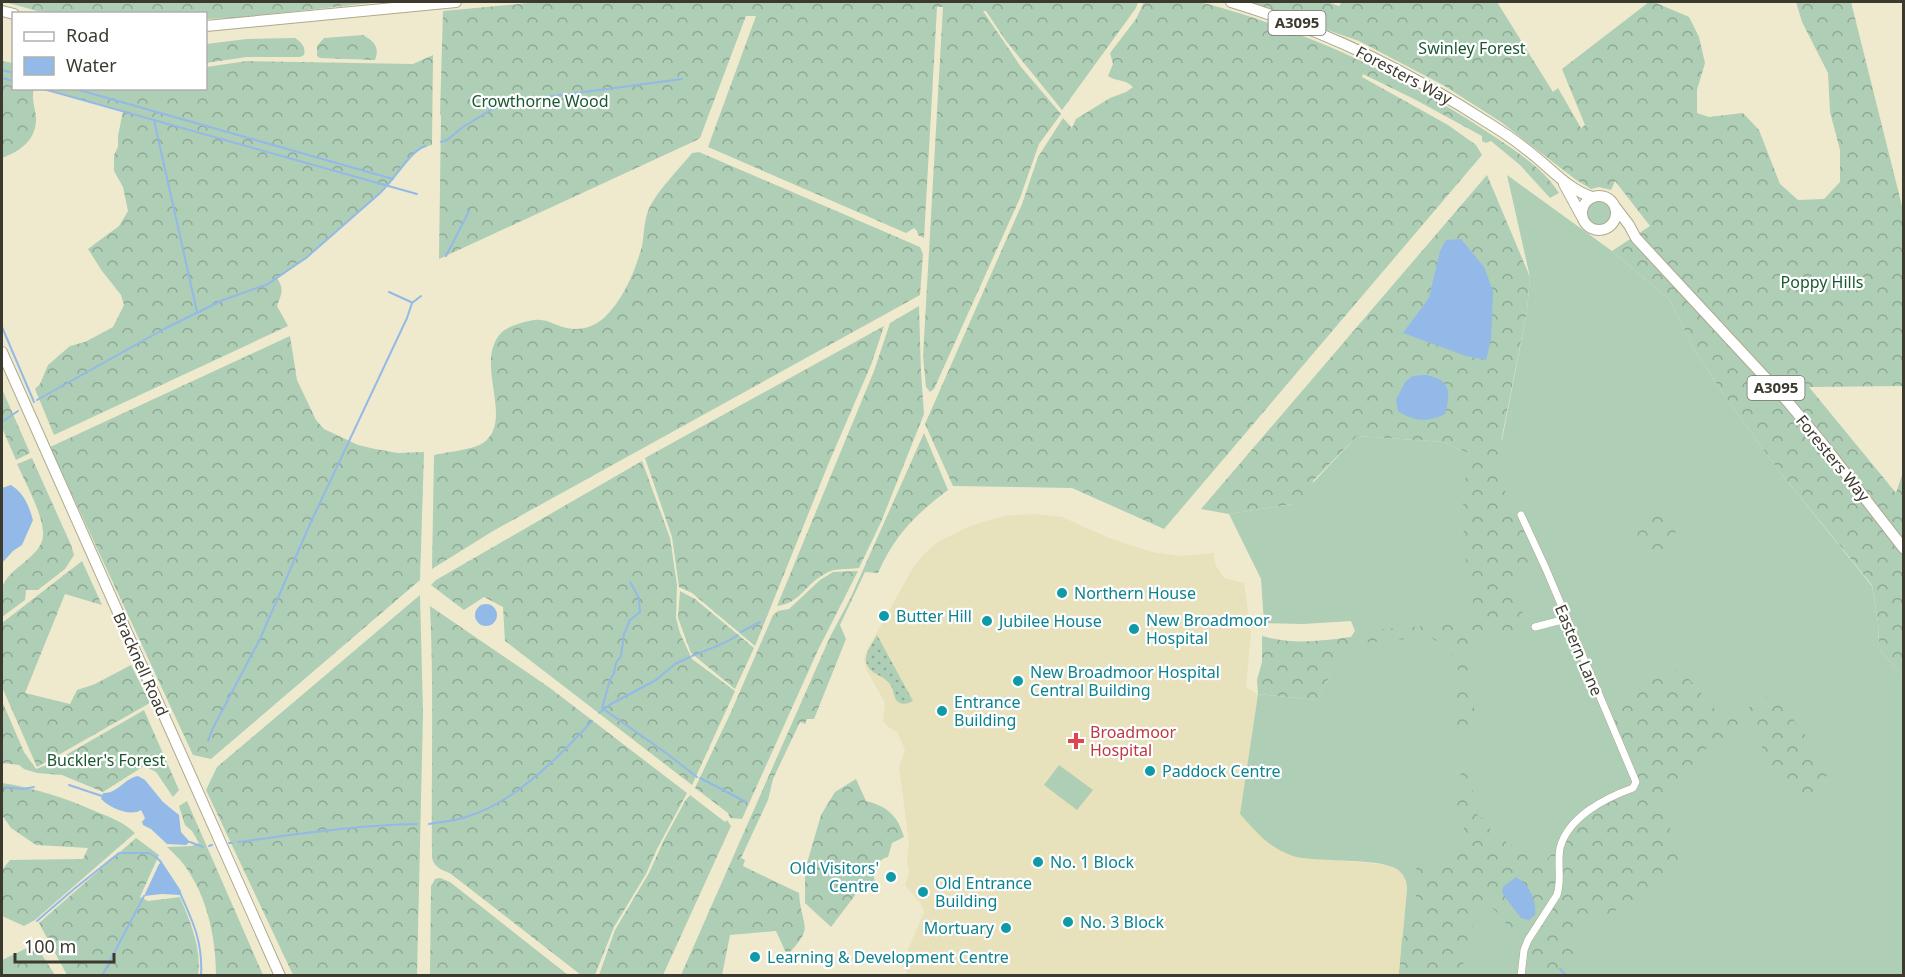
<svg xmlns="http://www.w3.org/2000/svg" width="1905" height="977" font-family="'Noto Sans',sans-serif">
  <defs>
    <pattern id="forest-crowns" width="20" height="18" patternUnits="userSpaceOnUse" patternTransform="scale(1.5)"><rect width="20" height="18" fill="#aeceb6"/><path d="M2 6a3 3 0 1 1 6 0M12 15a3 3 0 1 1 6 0" fill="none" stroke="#8fa894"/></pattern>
    <pattern id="garden-dots" width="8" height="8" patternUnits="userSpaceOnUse" patternTransform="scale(1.5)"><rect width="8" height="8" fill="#aeceb6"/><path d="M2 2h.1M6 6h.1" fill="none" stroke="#8fa894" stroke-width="1.8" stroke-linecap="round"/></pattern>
  </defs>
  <rect width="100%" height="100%" fill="#efeacd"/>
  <path fill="#e7e1bc" d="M1034,514L1062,517L1109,538L1152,552L1179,556L1214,553L1215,564L1224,578L1244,583L1251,633L1246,687L1258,694L1240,814L1295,856L1388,865L1402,873L1405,878L1407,890L1399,975H907L904,965L907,952L924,912L920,903L905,885L909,873L907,860L909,843L899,767L905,750L897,732L888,727L883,721L885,703L866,669L864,659L867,650L914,566L924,554L939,541L973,525L1004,516Z"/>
  <path fill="#aeceb6" d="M1507,175L1612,251L1670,300L1693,348L1733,408L1779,471L1872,586L1878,622L1879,649L1903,676V975H1399L1407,890C1407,882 1405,875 1398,870C1382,857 1316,863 1293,856C1267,847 1258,833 1240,814L1258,694L1316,700L1355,631L1351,621L1303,624L1264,623L1261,579L1229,514L1293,504L1357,436L1444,442L1470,454L1502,440L1527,311L1530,277Z
    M1587 213a12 12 0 1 1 24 0a12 12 0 1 1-24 0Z
    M1059,765L1093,790L1077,810L1044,785Z"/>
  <path fill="url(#forest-crowns)" d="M5,2H381L233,18L206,19V14L53,13L37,11Z
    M540,2H1138L1136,8L1062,110L1006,41L986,11H983L1021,67L1061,114L1039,144L1020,198L934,389L930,392L926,387L923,356L943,7H937L924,238L918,235L917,231L914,228L906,233L708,147L756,16H746L700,138L697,140L439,259L441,116L440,114L443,11Z
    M1144,2C1160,1 1178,0 1194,2C1209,3 1224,9 1239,13C1330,42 1419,85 1498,139C1520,154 1545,170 1559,193L1550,198L1520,165L1491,141L1486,143L1482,141V136L1414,99L1363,74L1362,77L1448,125L1476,145L1482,155L1164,529L1072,488L953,486L925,424L1022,204L1038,157L1063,118L1072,128L1076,119L1110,98L1126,92L1133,87C1124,78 1116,82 1108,76L1113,64L1110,53L1136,19Z
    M1247,2H1327L1339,6L1342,2H1497L1553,92L1558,88L1581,128L1585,125L1562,69L1649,2H1654L1689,17L1699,37L1705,63L1697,90V113L1709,117L1743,113L1759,130L1780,184L1798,200L1824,199L1840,182V150L1830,112L1828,73L1802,22L1796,2H1851L1903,210V386L1809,387L1896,493L1903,472V676L1879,649L1878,622L1872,585L1779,471L1733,408L1693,348L1670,300L1612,251L1650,226L1615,181L1611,190L1599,187L1591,189L1575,179L1501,122L1443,85L1359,41Z
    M363,35C374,41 380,47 375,60L320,58L317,56V46L324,38Z
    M295,38C302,43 306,47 304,55L300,57H247L206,63V44L247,39Z
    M433,55L432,145L420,148L416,151L388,186L306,258L277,278C285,291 281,294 277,306L288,326L54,435L35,389L40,384L48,365L70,346L85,342L113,327L124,305L121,295L102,271L88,249L119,226L128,211L123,187L114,171V155L118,147V136L123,111L40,89L206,88V67L247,61L413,64Z
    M2,61L13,63L14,88L34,89C31,99 35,107 36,117C37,140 20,151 2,158Z
    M699,152L920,247L923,254L920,295L493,531L432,569L434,455C447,452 472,450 483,443C516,420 472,362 502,332C507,328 512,326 518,324C525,322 533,319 540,320C546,320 552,323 557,325C574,332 590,330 604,318C623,300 635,272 642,246C644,235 644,222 648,211C655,193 680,168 692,153Z
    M1487,175L1530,277L1527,311L1496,467L1512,509L1546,556L1527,578L1516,586L1522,609L1524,632L1513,644L1478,629L1468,636L1476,730L1469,738L1457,737L1453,717L1459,672L1449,647L1429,637L1348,644L1316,700L1258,694L1257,680L1262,662V636C1295,645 1318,641 1351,637L1355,631L1471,623L1475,613L1464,548L1463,492L1470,454L1444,442L1357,436L1313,481L1312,492L1293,504L1229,514L1201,509Z
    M919,306L921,372L924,414L881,522L859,568C846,570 834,567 823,575C804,586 800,603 777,606L874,371L890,323Z
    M884,326L871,365L830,460L755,646L692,593L679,587L672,537L645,458Z
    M290,336L297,380L316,420L324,429L358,445L375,449L398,453L424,452L420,580L211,759L193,755L50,447Z
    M2,389L30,453L16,460L2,428Z
    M924,433L948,490C916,514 894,536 878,573L865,572L840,625L846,639L814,719H807L805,724L800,722L773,779L768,800L741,858L745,860L743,866L799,893C801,928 816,926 787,955L776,931L730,935L722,975H681L830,637L850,599Z
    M32,458L71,545L74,555L65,569L38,590H26L25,600L2,617C1,609 0,598 2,589C6,568 43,557 43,535C44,516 25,482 17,464Z
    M642,461L670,538L677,585L676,618L680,633L692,659L735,691L692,785L505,641L503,607L484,597L464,610L431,585L436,580Z
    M1655,516L1672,520L1676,534L1675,543C1661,552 1657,556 1640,549L1637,531L1644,519Z
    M82,561L102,605L65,594L25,693L70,704L77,690L95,684L131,665L150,703L37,767L2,687V623Z
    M858,571L818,650L742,819L730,818L728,813L695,788L731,712L773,615L778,611L789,609L820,580L833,572Z
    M680,591L695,599L754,648L735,689L691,653L678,618Z
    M420,595L423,713L417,975H293L206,790L217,767Z
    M430,606L550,688L687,793L657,849L646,874L614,927L595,975H581L451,874C442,869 435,869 432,858C431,774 434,690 430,606Z
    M1677,670L1682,671L1714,708L1722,714L1738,716L1763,697L1777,698L1831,769L1812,800L1804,801L1780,772L1764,761L1760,735L1755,728L1740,727L1704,750L1664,802L1673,840L1689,863L1660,887L1582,928L1575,939L1577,954L1556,975H1527L1532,953L1538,940L1511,929L1495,910L1485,904L1479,908L1464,950L1463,967L1470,975L1399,976L1402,939L1410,928L1414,910L1417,886L1415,871L1419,864L1451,863C1457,857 1464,838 1464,829C1463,821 1458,813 1456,806C1452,794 1459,775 1466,766L1472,768L1474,772C1473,781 1471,805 1476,813C1477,815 1481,817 1483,819C1486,822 1488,827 1491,830C1498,839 1537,862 1548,858C1553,856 1563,831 1571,824C1582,812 1596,802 1610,792C1617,788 1625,786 1630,781L1611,705L1667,672Z
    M2,701L24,752L36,769L52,763L144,710L179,790L173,797L156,772L144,766L103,792L62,775L37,773L24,769L19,765L2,763Z
    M856,779L866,801C887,806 898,816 904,837L892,843L888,857C876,860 870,871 876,883L859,890L831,927L805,903V870L821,815L835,792Z
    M2,783C35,788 66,798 97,812C110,817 125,823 135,833L35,920L24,926L2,916V870L10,860L83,859L88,848L36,845L11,828L2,815Z
    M690,795L725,822L727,820L731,826L663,975H599L615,930L649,873L664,840L685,801Z
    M187,801L263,975H216C216,930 203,877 167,847L192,846L199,843L192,831L185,825L179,806Z
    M136,838L159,855L140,897L148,901L180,897C190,921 202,949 198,975H67L39,923Z
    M440,878L450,882L568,975H430L431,886L435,879Z
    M27,948L38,949L55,975H2V960Z"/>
  <path fill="url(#garden-dots)" d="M877,635L913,701C909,703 905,705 900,703C892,699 895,689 889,683C882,674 868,674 866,661C865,652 873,643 877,635Z"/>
  <path fill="#93b9e8" d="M1461,239L1484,267L1493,291L1491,339L1486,360L1466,356L1403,333L1429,298L1440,251L1446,240Z
    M1425,375C1451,379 1451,392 1445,414C1428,423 1413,421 1398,411L1396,400L1405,382L1413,376Z
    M11,485C24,493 29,506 33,520L22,545L13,551L2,563V488Z
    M475 615a11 11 0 1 1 22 0a11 11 0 1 1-22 0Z
    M138,776L145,780L163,802L179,815L181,832L190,842L186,845L167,844L151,829L143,825L142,822L145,818L141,810C130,817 110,808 101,799L103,793C117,794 125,778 138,776Z
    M162,862L181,891L180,895L162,894L144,896L159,864Z
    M1516,877C1529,885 1537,900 1535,915L1529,920L1521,918L1502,893L1503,887Z"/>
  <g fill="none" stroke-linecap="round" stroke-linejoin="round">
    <path stroke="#93b9e8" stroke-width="2" d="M2,70L14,73
      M2,78L14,81
      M40,88L417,194
      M72,88L393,179
      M154,120L197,312
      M441,142L447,140L463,127L494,108L531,99L682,79
      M446,256L469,211
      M389,292L411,302
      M2,327L34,402
      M37,400L164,329L223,300L268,284L306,258L379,194C393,182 410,150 426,146
      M2,422L18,411
      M630,582L639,598L640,612L630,620L624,634L621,656L616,663L614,673L610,680L602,708L666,753L697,777
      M741,632L760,622
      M692,656C708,649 724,645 738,635
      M599,713L611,704L656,680L675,664L690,657
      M208,741L213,728L260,639L310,524L407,318L412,303L421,296
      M700,778L746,802
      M69,785L102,796
      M2,787L23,789L34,787
      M429,824C441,822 454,821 466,817C514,803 559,757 592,721
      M190,842L203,847
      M238,842C297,834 357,825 417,824
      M229,843H232
      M209,846L212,845
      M180,893C193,922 203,942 201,976
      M37,921L74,889L119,853H149L156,857L161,862
      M1560,969L1567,976
      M102,976L144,896"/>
    <defs>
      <path id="minor" d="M1535,627L1566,619
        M1521,976L1524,950L1528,940L1557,895C1562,880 1557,864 1560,848C1568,817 1605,798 1633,788L1636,782L1546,569L1521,515"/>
      <path id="secondary" d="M2,352L280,976"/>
      <path id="primary" d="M1231,2C1327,31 1408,71 1493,126C1511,137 1528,150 1544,164C1559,177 1573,191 1592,197
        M2,11L14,14
        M206,26L456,2
        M1564,184L1582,217
        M1582 213a17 17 0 1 1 34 0a17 17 0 1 1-34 0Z
        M1616,208L1629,225L1636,238L1788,402L1823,444L1904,549"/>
    </defs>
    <use href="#minor" stroke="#aea98e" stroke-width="8"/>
    <use href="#secondary" stroke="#aea98e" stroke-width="12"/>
    <use href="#primary" stroke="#aea98e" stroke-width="12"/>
    <use href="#minor" stroke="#fff" stroke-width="7"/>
    <use href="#secondary" stroke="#fff" stroke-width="10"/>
    <use href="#primary" stroke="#fff" stroke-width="10"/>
  </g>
  <g fill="#0f9aa8" stroke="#fff" stroke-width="2">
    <circle cx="1062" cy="593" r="6"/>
    <circle cx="884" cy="616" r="6"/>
    <circle cx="987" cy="621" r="6"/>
    <circle cx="1134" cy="629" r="6"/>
    <circle cx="1018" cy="681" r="6"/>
    <circle cx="942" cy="711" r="6"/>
    <circle cx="1150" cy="771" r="6"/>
    <circle cx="1038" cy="862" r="6"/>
    <circle cx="891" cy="877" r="6"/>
    <circle cx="923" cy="892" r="6"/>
    <circle cx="1068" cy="922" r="6"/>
    <circle cx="1006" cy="928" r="6"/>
    <circle cx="755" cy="957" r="6"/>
  </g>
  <path fill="#e0444e" stroke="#fff" stroke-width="2" d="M1073 732h6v6h6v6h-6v6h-6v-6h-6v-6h6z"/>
  <g text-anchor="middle" stroke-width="4.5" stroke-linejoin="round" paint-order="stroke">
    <g fill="#fff" stroke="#76756d" stroke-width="1.5">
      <rect x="1268.5" y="11" width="57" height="24" rx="4.5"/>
      <rect x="1747.5" y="376" width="57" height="24" rx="4.5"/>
    </g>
    <g font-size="15" font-weight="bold" fill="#3c3a2f">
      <text x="1297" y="28">A3095</text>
      <text x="1776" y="393">A3095</text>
    </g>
    <g font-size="16" fill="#1a5732" stroke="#fff">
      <text x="1472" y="54">Swinley Forest</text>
      <text x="540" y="107">Crowthorne Wood</text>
      <text x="1822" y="288">Poppy Hills</text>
      <text x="106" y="766">Buckler's Forest</text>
    </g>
    <g font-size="16" fill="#3c3a2f" stroke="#fff">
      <text transform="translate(1404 75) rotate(28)" y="6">Foresters Way</text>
      <text transform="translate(1833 458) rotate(51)" y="6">Foresters Way</text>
      <text transform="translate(1579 650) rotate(67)" y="6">Eastern Lane</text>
      <text transform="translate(141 664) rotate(66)" y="6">Bracknell Road</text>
    </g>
    <g font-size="16" fill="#0d838f" stroke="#fff" text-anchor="start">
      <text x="1074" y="599">Northern House</text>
      <text x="896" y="622">Butter Hill</text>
      <text x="1146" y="626">New Broadmoor<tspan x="1146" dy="18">Hospital</tspan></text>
      <text x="999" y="627">Jubilee House</text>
      <text x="1030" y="678">New Broadmoor Hospital<tspan x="1030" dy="18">Central Building</tspan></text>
      <text x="954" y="708">Entrance<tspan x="954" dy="18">Building</tspan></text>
      <text x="1162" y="777">Paddock Centre</text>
      <text x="1050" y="868">No. 1 Block</text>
      <text x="879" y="874" text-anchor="end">Old Visitors'<tspan x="879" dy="18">Centre</tspan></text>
      <text x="935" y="889">Old Entrance<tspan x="935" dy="18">Building</tspan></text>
      <text x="1080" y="928">No. 3 Block</text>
      <text x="994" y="934" text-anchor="end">Mortuary</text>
      <text x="767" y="963">Learning &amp; Development Centre</text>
    </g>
    <g font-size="16" fill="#be3a42" stroke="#fff" text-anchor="start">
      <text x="1090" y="738">Broadmoor<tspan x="1090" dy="18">Hospital</tspan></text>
    </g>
  </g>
  <rect width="1905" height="977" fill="none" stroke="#3c3a2f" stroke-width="6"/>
  <rect x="12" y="12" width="195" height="78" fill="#ffffff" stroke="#b1b0ac" stroke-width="1.5"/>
  <rect x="24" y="32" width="30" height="9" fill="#ffffff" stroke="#b1b0ac" stroke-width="1.5"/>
  <text x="66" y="42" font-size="18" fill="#3c3a2f">Road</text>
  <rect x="24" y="57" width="30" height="18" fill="#93b9e8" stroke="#b1b0ac" stroke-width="1.5"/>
  <text x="66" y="72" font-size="18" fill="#3c3a2f">Water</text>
  <path d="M15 953v9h99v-9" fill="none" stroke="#3c3a2f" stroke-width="3"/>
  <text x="24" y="953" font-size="18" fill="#3c3a2f" stroke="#ffffff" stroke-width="4.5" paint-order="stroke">100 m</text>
</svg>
